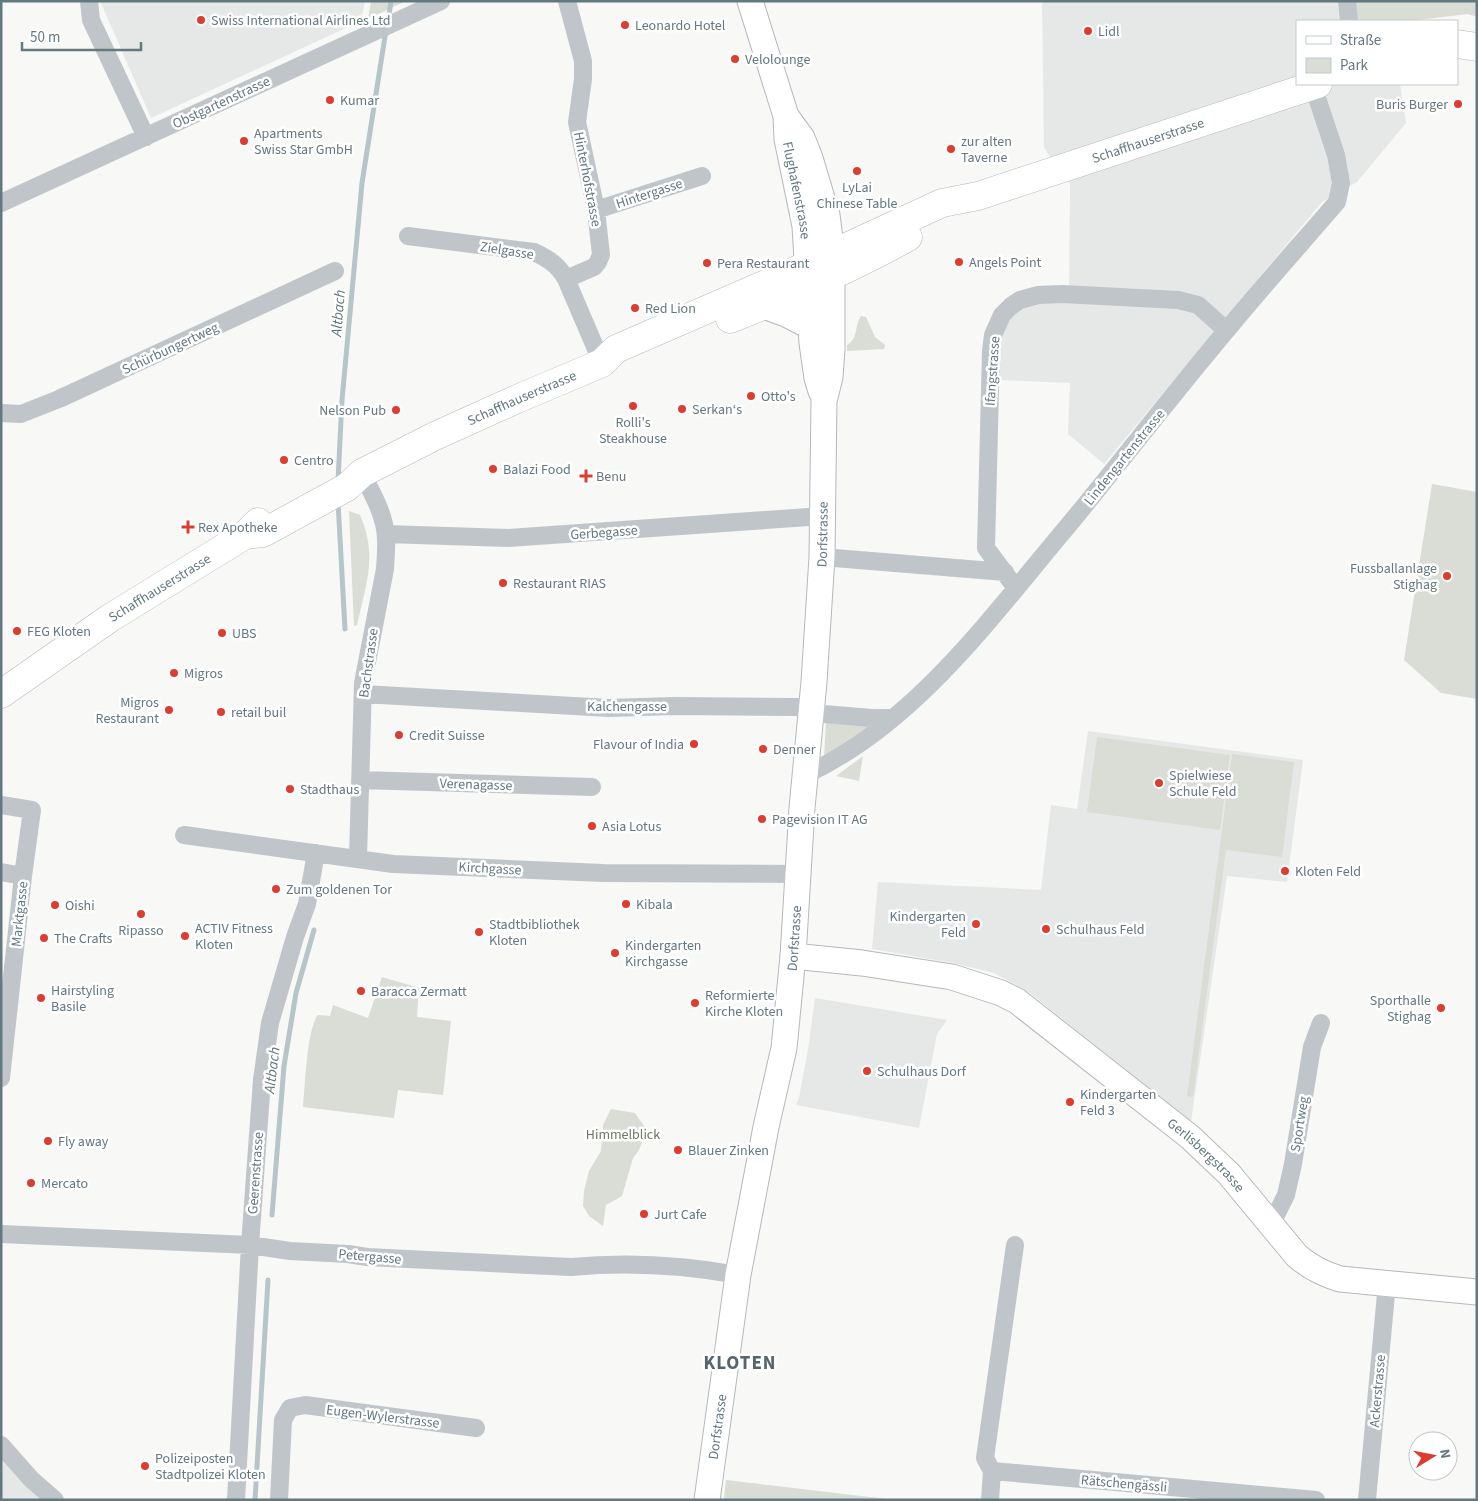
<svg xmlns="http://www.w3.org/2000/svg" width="1478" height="1501" font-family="'Source Sans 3',sans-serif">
  <rect width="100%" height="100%" fill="#f8f8f6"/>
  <path fill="#e6e8e7" d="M100,1H365L361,21L151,118Z
    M1042,1H1347L1349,21H1297V84H1400L1406,123L1357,182L1322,202L1104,464L1068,434L1070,383L998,380L1001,334L1009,317L1033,302L1069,301L1070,184L1044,148Z
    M1088,731L1303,760L1287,882L1227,876L1191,1122L1030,993L994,973L953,963L872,949L878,882L1041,890L1051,805L1077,809Z
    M815,998L947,1020L937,1034L919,1128L796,1105L799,1098L809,1043Z
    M1,1445L55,1500H1Z"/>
  <path fill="#d9ddd5" d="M371,1H406L368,19Z
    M1356,1H1477V17L1468,14L1409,21H1358L1356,18Z
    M861,316L866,317L875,337L885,345L884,349L847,351V345C859,338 854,326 861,316Z
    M1432,484L1477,492V699L1441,693L1404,660Z
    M349,511L360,515C378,556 366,584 357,625L354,626Z
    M826,721L871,725L824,758Z
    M1097,737L1230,755L1220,830L1087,812Z
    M1232,754L1294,762L1282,857L1226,850L1193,1097L1187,1096Z
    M863,756L859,781L836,776Z
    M382,977L419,988L417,1017L451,1021L443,1095L398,1090L394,1118L303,1107C305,1087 307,1027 318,1015L330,1016L333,1005L368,1018Z
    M611,1109L635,1113L647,1130L639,1150L633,1158L622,1196L606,1205L603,1226L589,1216L583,1206L584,1191L589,1171L601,1151L603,1125Z
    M726,1480L895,1500H724Z"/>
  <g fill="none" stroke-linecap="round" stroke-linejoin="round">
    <path stroke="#b6c5c7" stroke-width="5" d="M388,22L391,1
      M338,481L342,400L362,183L386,30
      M338,502L345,629
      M272,1215L284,1066L296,993L314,930
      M255,1500L268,1280"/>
    <defs>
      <g id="secondary">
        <path id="s1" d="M750,1L786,116L787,139L805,226L812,343L817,378L821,391"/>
        <path d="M764,306L786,314L811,327"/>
        <path id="s2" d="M793,956L862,963L952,977L1001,993L1017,1001L1190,1137L1229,1174L1297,1256C1311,1268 1323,1274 1340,1279L1477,1292"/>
        <path id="s3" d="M707,1500L738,1275L766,1127L784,1048L793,956L802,808L814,682L822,557L824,401L830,377L832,349V254L827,215L810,158L802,138L786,116"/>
      </g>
      <g id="primary">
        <path d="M1457,44L1477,47"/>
        <path d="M730,319C791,295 851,269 908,237"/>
        <path id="s4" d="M245,535L263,533L347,487L362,473L435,436L517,399L602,363L616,349L784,276L942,203L978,196L1318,84"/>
        <path id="s5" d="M1,694L110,618L245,535L258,522"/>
      </g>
    </defs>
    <use href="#secondary" stroke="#b2b9bc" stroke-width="27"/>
    <use href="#primary" stroke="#b3b9bc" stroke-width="29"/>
    <path stroke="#bfc5c8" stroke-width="18" d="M89,1L91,20L146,137
      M1347,1L1349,21
      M1,203L441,1
      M596,210L702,176
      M408,236L534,252C549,259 558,265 566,279L602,363
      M566,279L594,267L598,262L601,255L596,210L577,122L583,79V61L567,1
      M1,413L21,414L59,399L335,271
      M386,534L508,538L823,516
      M822,557L1005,572
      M1016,588L986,548L991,351L993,335L1002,315L1011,306L1020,300L1038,295L1062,294L1178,300L1198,305L1226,330
      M363,694L609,708L673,706L797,707L824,714L872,718H891
      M805,775C915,724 991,617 1067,527C1121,462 1172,395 1226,331C1262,287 1300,245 1337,202L1341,183L1336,155L1313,86
      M360,780L592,787
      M1,805L32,810L23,876L1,1078
      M184,835L393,864L603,873L798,874
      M358,858L363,683L385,569C386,552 388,534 382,517C378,502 369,488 362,473
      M1,872L23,876
      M1268,1221L1277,1213L1286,1195L1293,1164L1312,1047L1321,1023
      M1,1234L250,1245L290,1251L348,1254L367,1257L571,1267C626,1262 684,1265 738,1275
      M1,1445L31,1479L55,1500
      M992,1471L1316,1500
      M236,1500L250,1245L262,1080L270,1023L295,937L307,904L316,853
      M279,1500L283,1420L290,1408L305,1405L476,1428
      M990,1500L992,1471L985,1458L1015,1245
      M1367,1500L1387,1283"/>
    <use href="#secondary" stroke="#fff" stroke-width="25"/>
    <use href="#primary" stroke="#fff" stroke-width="28"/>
  </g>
  <g fill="#dd3d31" stroke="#fff" stroke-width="2">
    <circle cx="201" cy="20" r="5"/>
    <circle cx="625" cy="25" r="5"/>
    <circle cx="1088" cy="31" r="5"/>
    <circle cx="735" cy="59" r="5"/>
    <circle cx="330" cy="100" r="5"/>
    <circle cx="1458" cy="104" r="5"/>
    <circle cx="244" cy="141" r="5"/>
    <circle cx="951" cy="149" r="5"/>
    <circle cx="857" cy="171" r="5"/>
    <circle cx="959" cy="262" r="5"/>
    <circle cx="707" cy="263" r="5"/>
    <circle cx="635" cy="308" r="5"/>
    <circle cx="751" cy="396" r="5"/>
    <circle cx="633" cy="406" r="5"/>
    <circle cx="682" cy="409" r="5"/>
    <circle cx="396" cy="410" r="5"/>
    <circle cx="284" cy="460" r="5"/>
    <circle cx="493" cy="469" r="5"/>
    <path d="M583.5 468.5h5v5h5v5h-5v5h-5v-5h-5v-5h5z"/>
    <path d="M185.5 519.5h5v5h5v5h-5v5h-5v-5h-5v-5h5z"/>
    <circle cx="1447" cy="576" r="5"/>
    <circle cx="503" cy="583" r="5"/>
    <circle cx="17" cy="631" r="5"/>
    <circle cx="222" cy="633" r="5"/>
    <circle cx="174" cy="673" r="5"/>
    <circle cx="169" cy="710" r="5"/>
    <circle cx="221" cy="712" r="5"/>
    <circle cx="399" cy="735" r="5"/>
    <circle cx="694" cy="744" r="5"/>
    <circle cx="763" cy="749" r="5"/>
    <circle cx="1159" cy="783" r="5"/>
    <circle cx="290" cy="789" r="5"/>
    <circle cx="762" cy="819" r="5"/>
    <circle cx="592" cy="826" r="5"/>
    <circle cx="1285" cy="871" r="5"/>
    <circle cx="276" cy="889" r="5"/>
    <circle cx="626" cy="904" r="5"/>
    <circle cx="55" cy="905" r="5"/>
    <circle cx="141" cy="914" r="5"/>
    <circle cx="976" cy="924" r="5"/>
    <circle cx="1046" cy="929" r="5"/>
    <circle cx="479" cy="932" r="5"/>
    <circle cx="185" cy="936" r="5"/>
    <circle cx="44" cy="938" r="5"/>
    <circle cx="615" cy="953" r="5"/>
    <circle cx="361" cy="991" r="5"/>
    <circle cx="41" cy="998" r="5"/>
    <circle cx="695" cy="1003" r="5"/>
    <circle cx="1441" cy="1008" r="5"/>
    <circle cx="867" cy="1071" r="5"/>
    <circle cx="1070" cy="1102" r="5"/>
    <circle cx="48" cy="1141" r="5"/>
    <circle cx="678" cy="1150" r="5"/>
    <circle cx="31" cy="1183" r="5"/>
    <circle cx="644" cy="1214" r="5"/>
    <circle cx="145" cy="1466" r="5"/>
  </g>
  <g text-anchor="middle" stroke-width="5" stroke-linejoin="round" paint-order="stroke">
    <g font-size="14" fill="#647880" stroke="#fff" text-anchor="start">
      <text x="211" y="25">Swiss International Airlines Ltd</text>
      <text x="635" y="30">Leonardo Hotel</text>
      <text x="1098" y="36">Lidl</text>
      <text x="745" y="64">Velolounge</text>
      <text x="340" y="105">Kumar</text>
      <text x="1448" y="109" text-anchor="end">Buris Burger</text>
      <text x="254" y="138">Apartments<tspan x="254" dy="16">Swiss Star GmbH</tspan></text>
      <text x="961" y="146">zur alten<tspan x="961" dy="16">Taverne</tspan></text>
      <text x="857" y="192" text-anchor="middle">LyLai<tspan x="857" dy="16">Chinese Table</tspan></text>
      <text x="969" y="267">Angels Point</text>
      <text x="717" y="268">Pera Restaurant</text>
      <text x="645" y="313">Red Lion</text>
      <text x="761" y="401">Otto's</text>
      <text x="692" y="414">Serkan‘s</text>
      <text x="386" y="415" text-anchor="end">Nelson Pub</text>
      <text x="633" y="427" text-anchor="middle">Rolli's<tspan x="633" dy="16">Steakhouse</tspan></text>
      <text x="294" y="465">Centro</text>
      <text x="503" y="474">Balazi Food</text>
      <text x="596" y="481">Benu</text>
      <text x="198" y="532">Rex Apotheke</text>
      <text x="1437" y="573" text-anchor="end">Fussballanlage<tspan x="1437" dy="16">Stighag</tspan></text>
      <text x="513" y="588">Restaurant RIAS</text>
      <text x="27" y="636">FEG Kloten</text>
      <text x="232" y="638">UBS</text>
      <text x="184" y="678">Migros</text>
      <text x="159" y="707" text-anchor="end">Migros<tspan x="159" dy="16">Restaurant</tspan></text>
      <text x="231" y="717">retail buil</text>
      <text x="409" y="740">Credit Suisse</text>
      <text x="684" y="749" text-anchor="end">Flavour of India</text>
      <text x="773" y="754">Denner</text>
      <text x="1169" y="780">Spielwiese<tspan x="1169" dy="16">Schule Feld</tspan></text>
      <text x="300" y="794">Stadthaus</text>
      <text x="772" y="824">Pagevision IT AG</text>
      <text x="602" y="831">Asia Lotus</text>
      <text x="1295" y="876">Kloten Feld</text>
      <text x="286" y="894">Zum goldenen Tor</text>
      <text x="636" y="909">Kibala</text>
      <text x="65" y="910">Oishi</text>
      <text x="966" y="921" text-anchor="end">Kindergarten<tspan x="966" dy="16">Feld</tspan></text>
      <text x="489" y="929">Stadtbibliothek<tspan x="489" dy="16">Kloten</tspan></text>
      <text x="195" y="933">ACTIV Fitness<tspan x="195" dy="16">Kloten</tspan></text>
      <text x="1056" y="934">Schulhaus Feld</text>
      <text x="141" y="935" text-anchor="middle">Ripasso</text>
      <text x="54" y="943">The Crafts</text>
      <text x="625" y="950">Kindergarten<tspan x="625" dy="16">Kirchgasse</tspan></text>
      <text x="51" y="995">Hairstyling<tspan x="51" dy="16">Basile</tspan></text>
      <text x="371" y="996">Baracca Zermatt</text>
      <text x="705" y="1000">Reformierte<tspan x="705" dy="16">Kirche Kloten</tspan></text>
      <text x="1431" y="1005" text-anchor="end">Sporthalle<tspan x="1431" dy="16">Stighag</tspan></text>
      <text x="877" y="1076">Schulhaus Dorf</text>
      <text x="1080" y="1099">Kindergarten<tspan x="1080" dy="16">Feld 3</tspan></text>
      <text x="58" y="1146">Fly away</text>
      <text x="688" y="1155">Blauer Zinken</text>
      <text x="41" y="1188">Mercato</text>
      <text x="654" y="1219">Jurt Cafe</text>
      <text x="155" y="1463">Polizeiposten<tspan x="155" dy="16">Stadtpolizei Kloten</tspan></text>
    </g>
    <g font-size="14" fill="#647880" stroke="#fff">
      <text transform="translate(221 102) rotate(-25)" y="5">Obstgartenstrasse</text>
      <text dy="5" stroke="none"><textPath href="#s4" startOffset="991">Schaffhauserstrasse</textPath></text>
      <text transform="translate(588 179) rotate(79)" y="5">Hinterhofstrasse</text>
      <text dy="5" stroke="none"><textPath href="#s1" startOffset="196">Flughafenstrasse</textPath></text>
      <text transform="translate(649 193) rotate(-18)" y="5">Hintergasse</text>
      <text transform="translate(507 250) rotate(9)" y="5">Zielgasse</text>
      <text transform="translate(170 348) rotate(-25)" y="5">Schürbungertweg</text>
      <text transform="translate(992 371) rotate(-86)" y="5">Ifangstrasse</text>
      <text dy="5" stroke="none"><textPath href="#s4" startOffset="311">Schaffhauserstrasse</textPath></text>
      <text transform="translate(1124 457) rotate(-51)" y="5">Lindengartenstrasse</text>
      <text transform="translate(604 532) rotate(-4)" y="5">Gerbegasse</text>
      <text dy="5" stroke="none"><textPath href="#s3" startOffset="974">Dorfstrasse</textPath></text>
      <text dy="5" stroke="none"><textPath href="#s5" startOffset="191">Schaffhauserstrasse</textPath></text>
      <text transform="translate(368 663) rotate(-82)" y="5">Bachstrasse</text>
      <text x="627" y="711">Kalchengasse</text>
      <text transform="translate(476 784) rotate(2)" y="5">Verenagasse</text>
      <text transform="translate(490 868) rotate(3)" y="5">Kirchgasse</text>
      <text transform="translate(19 914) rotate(-84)" y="5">Marktgasse</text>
      <text dy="5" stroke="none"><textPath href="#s3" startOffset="569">Dorfstrasse</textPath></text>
      <text transform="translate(1299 1124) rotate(-81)" y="5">Sportweg</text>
      <text dy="5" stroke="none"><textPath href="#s2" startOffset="474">Gerlisbergstrasse</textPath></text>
      <text transform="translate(255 1173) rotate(-86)" y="5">Geerenstrasse</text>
      <text transform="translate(370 1256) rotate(5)" y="5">Petergasse</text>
      <text transform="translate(1377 1391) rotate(-85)" y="5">Ackerstrasse</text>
      <text transform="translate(383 1416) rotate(7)" y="5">Eugen-Wylerstrasse</text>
      <text dy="5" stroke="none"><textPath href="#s3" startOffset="74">Dorfstrasse</textPath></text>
      <text transform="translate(1124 1483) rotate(5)" y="5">Rätschengässli</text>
    </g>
    <g font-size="14" fill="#6a7863" stroke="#fff">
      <text x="623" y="1139">Himmelblick</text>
    </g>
    <g font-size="15" font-style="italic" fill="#5f777a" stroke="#fff">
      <text transform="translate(338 313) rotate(-85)" y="5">Altbach</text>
      <text transform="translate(272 1070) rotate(-83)" y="5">Altbach</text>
    </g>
    <g font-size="19" font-weight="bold" letter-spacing="1" fill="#56656b" stroke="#fff">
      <text x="740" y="1369">KLOTEN</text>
    </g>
  </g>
  <rect width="1478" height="1501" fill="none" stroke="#647880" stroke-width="5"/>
  <rect x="1296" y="20" width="162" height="65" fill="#ffffff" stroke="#c1c9cc"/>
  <rect x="1306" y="36" width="25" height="8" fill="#ffffff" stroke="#c1c9cc"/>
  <text x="1340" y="45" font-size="15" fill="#647880">Straße</text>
  <rect x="1306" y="58" width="25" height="15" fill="#d9ddd5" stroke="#c1c9cc"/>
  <text x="1340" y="70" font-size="15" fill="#647880">Park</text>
  <g transform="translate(1433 1456) rotate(80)"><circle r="24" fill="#ffffff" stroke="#c1c9cc"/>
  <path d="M0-4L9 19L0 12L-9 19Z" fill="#dd3d31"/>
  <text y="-8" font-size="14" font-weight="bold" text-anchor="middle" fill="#647880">N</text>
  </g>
  <path d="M22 42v8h119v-8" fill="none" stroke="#647880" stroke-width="2.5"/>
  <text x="30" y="42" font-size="15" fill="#647880" stroke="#ffffff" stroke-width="4" paint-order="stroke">50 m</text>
</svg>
